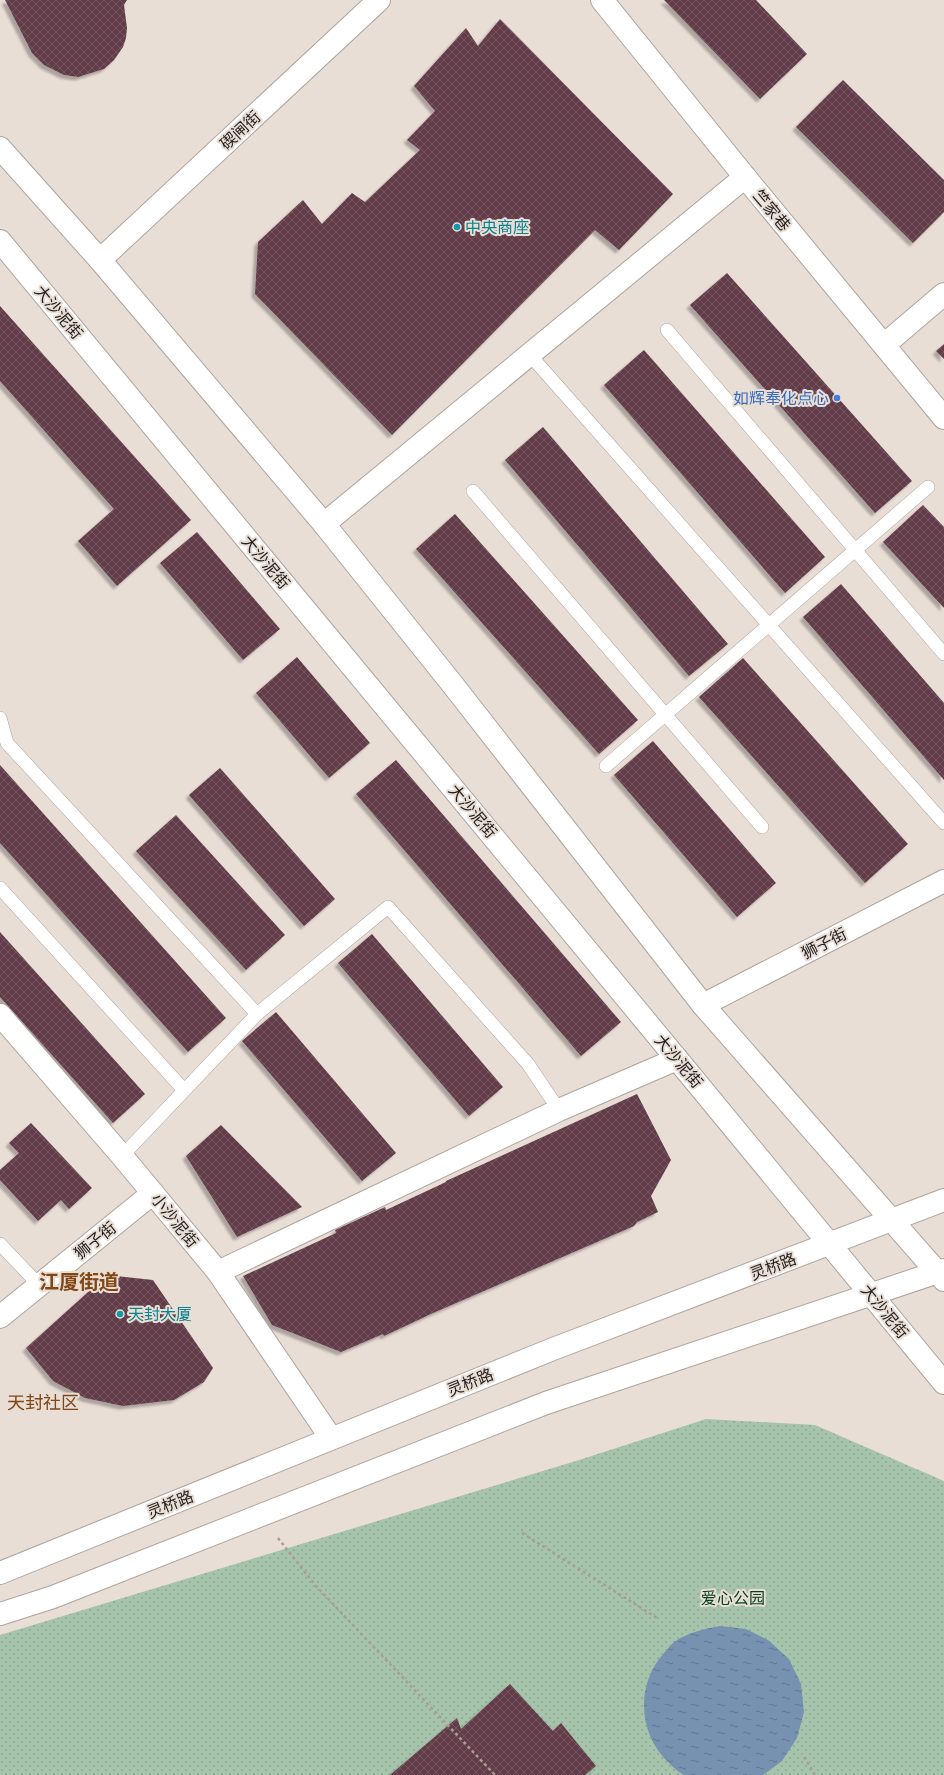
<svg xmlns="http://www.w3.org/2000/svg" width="944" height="1775" font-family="'Alegreya Sans','Noto Sans SC',sans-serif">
  <defs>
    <pattern id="green-dots" width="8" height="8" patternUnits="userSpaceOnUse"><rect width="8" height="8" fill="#a6c3ab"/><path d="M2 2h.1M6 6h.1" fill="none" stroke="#8fa793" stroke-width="1.8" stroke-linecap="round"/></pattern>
    <pattern id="water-ripples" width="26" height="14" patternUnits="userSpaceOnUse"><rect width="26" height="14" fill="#7791b1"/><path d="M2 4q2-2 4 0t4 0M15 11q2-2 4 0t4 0" fill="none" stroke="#61768f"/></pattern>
    <pattern id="building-cross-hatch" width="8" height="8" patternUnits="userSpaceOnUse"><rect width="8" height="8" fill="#623c4a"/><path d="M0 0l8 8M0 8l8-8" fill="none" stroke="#745661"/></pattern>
    <filter id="shadow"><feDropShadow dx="-3.5" dy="3.5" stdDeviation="1" flood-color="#0004"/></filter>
  </defs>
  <rect width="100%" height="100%" fill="#e9ded6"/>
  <path fill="url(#green-dots)" d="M706,1419L815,1425L944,1481V1775H0V1635L576,1461Z"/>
  <path fill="url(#water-ripples)" d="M720,1626L746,1629L768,1640L789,1659L801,1684L804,1712L797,1738L782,1761L763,1775H684C678,1772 674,1768 670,1764C638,1735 635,1685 664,1653C667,1650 671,1645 674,1642C689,1632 704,1629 720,1626Z"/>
  <path fill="url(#building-cross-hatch)" filter="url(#shadow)" d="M5,0H127L124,5L127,28L126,38L123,47L114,60L104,69L78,77L64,75L44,65L32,53Z
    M664,0H756L807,54L760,99Z
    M500,19L673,194L619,250L595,230L392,435L255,294L258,242L303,200L322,224L352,193L365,202L420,150L407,140L435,111L414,86L466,28L478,46Z
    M843,80L944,180V212L913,243L796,127Z
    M727,273L912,481L875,513L690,305Z
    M0,306L191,520L117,586L78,541L114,509L0,381Z
    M944,344V359L936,351Z
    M644,350L825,557L785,593L604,385Z
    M543,427L728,644L689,676L505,460Z
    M923,505L944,527V608L883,542Z
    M455,514L638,720L599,754L416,549Z
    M197,532L280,629L243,660L160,563Z
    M841,584L944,703V780L803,617Z
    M297,657L370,743L329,778L256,693Z
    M743,658L908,844L865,883L699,697Z
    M653,741L776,883L737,917L614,775Z
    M396,760L621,1022L581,1056L356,794Z
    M0,765L226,1018L188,1052L0,843Z
    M220,768L335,899L304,926L189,795Z
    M176,815L285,935L246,970L136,851Z
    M0,932L145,1094L113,1123L0,997Z
    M372,934L503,1087L469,1116L338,963Z
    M276,1012L396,1153L362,1181L242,1041Z
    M637,1094L671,1160L651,1196L658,1212L637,1222L634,1226L433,1313L384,1336L383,1334L341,1352L272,1325L243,1276L336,1233L335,1230L385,1207L386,1210L446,1182V1181Z
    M31,1123L92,1188L69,1209L61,1200L38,1221L0,1180V1170L19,1153L9,1143Z
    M221,1125L302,1207L237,1237L186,1156Z
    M107,1275L153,1280L213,1368L204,1382L174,1400L123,1406L85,1398L53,1381L26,1348Z
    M510,1684L553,1731L561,1723L596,1766L585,1775H390L457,1718L461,1729Z"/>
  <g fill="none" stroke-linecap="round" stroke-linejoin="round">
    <defs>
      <path id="service" d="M667,330L944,654
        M530,355L944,823
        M473,491L762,827
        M0,718L7,743L257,1014
        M606,766L928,487
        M0,888L184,1090
        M122,1156L257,1014L388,907L528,1064L559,1110
        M0,1244L39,1285"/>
      <path id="minor" d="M100,260L379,0
        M884,345L944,294
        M324,524L745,177
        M703,1005L944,881
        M0,1015L122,1156L218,1272L331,1438
        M218,1272L559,1110L677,1059
        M0,1317L153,1193"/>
      <path id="tertiary" d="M602,0L745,177L944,418"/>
      <path id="secondary" d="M0,148L100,260L324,524L453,685L703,1005L944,1280
        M0,241L677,1059L944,1383
        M0,1573L553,1349L944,1200
        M0,1614L53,1597L546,1403L944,1270"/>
    </defs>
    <use href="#service" stroke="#aea39c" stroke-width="14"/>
    <use href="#minor" stroke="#aea39c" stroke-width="24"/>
    <use href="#tertiary" stroke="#aea39c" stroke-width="24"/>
    <use href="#secondary" stroke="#aea39c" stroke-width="24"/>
    <path stroke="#a79e98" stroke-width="2.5" stroke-dasharray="3 3" stroke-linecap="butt" d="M522,1533L657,1618
      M278,1538L315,1585L495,1775
      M804,1757L815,1775"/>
    <use href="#service" stroke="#fff" stroke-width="13"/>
    <use href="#minor" stroke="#fff" stroke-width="22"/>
    <use href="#tertiary" stroke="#fff" stroke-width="22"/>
    <use href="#secondary" stroke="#fff" stroke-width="22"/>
  </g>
  <g fill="#0f9aa8" stroke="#e9ded6" stroke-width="1.5">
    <circle cx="457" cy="227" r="4"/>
    <circle cx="120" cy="1314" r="4"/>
  </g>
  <circle fill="#3f7fe0" stroke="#e9ded6" stroke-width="1.5" cx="837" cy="398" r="4"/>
  <g text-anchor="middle" stroke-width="4" stroke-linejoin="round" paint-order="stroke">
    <g font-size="16" fill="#26221f" stroke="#e9ded6">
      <text transform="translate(240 130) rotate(-43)" y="6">碶闸街</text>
      <text transform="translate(772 210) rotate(50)" y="6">竺家巷</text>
      <text transform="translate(59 312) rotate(50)" y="6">大沙泥街</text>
      <text transform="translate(266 562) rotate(50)" y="6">大沙泥街</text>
      <text transform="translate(473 811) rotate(50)" y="6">大沙泥街</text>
      <text transform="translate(824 943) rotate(-27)" y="6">狮子街</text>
      <text transform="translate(679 1061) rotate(50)" y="6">大沙泥街</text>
      <text transform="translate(175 1220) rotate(51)" y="6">小沙泥街</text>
      <text transform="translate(95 1240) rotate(-39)" y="6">狮子街</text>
      <text transform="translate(773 1266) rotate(-21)" y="6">灵桥路</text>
      <text transform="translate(885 1311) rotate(51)" y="6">大沙泥街</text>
      <text transform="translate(470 1382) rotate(-22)" y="6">灵桥路</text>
      <text transform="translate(170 1504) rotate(-22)" y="6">灵桥路</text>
    </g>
    <g font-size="16" fill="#0d838f" stroke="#e9ded6" text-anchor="start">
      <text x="465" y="233">中央商座</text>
      <text x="128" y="1320">天封大厦</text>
    </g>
    <g font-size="16" fill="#366cbe" stroke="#e9ded6" text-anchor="end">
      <text x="829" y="404">如辉奉化点心</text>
    </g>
    <g font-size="16" fill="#05411b" stroke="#e9ded6">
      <text x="733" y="1604">爱心公园</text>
    </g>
    <g font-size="18" fill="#814714" stroke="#e9ded6">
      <text x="43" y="1409">天封社区</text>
    </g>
    <g font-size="20" font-weight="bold" fill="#814714" stroke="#e9ded6">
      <text x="79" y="1289">江厦街道</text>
    </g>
  </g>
</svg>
